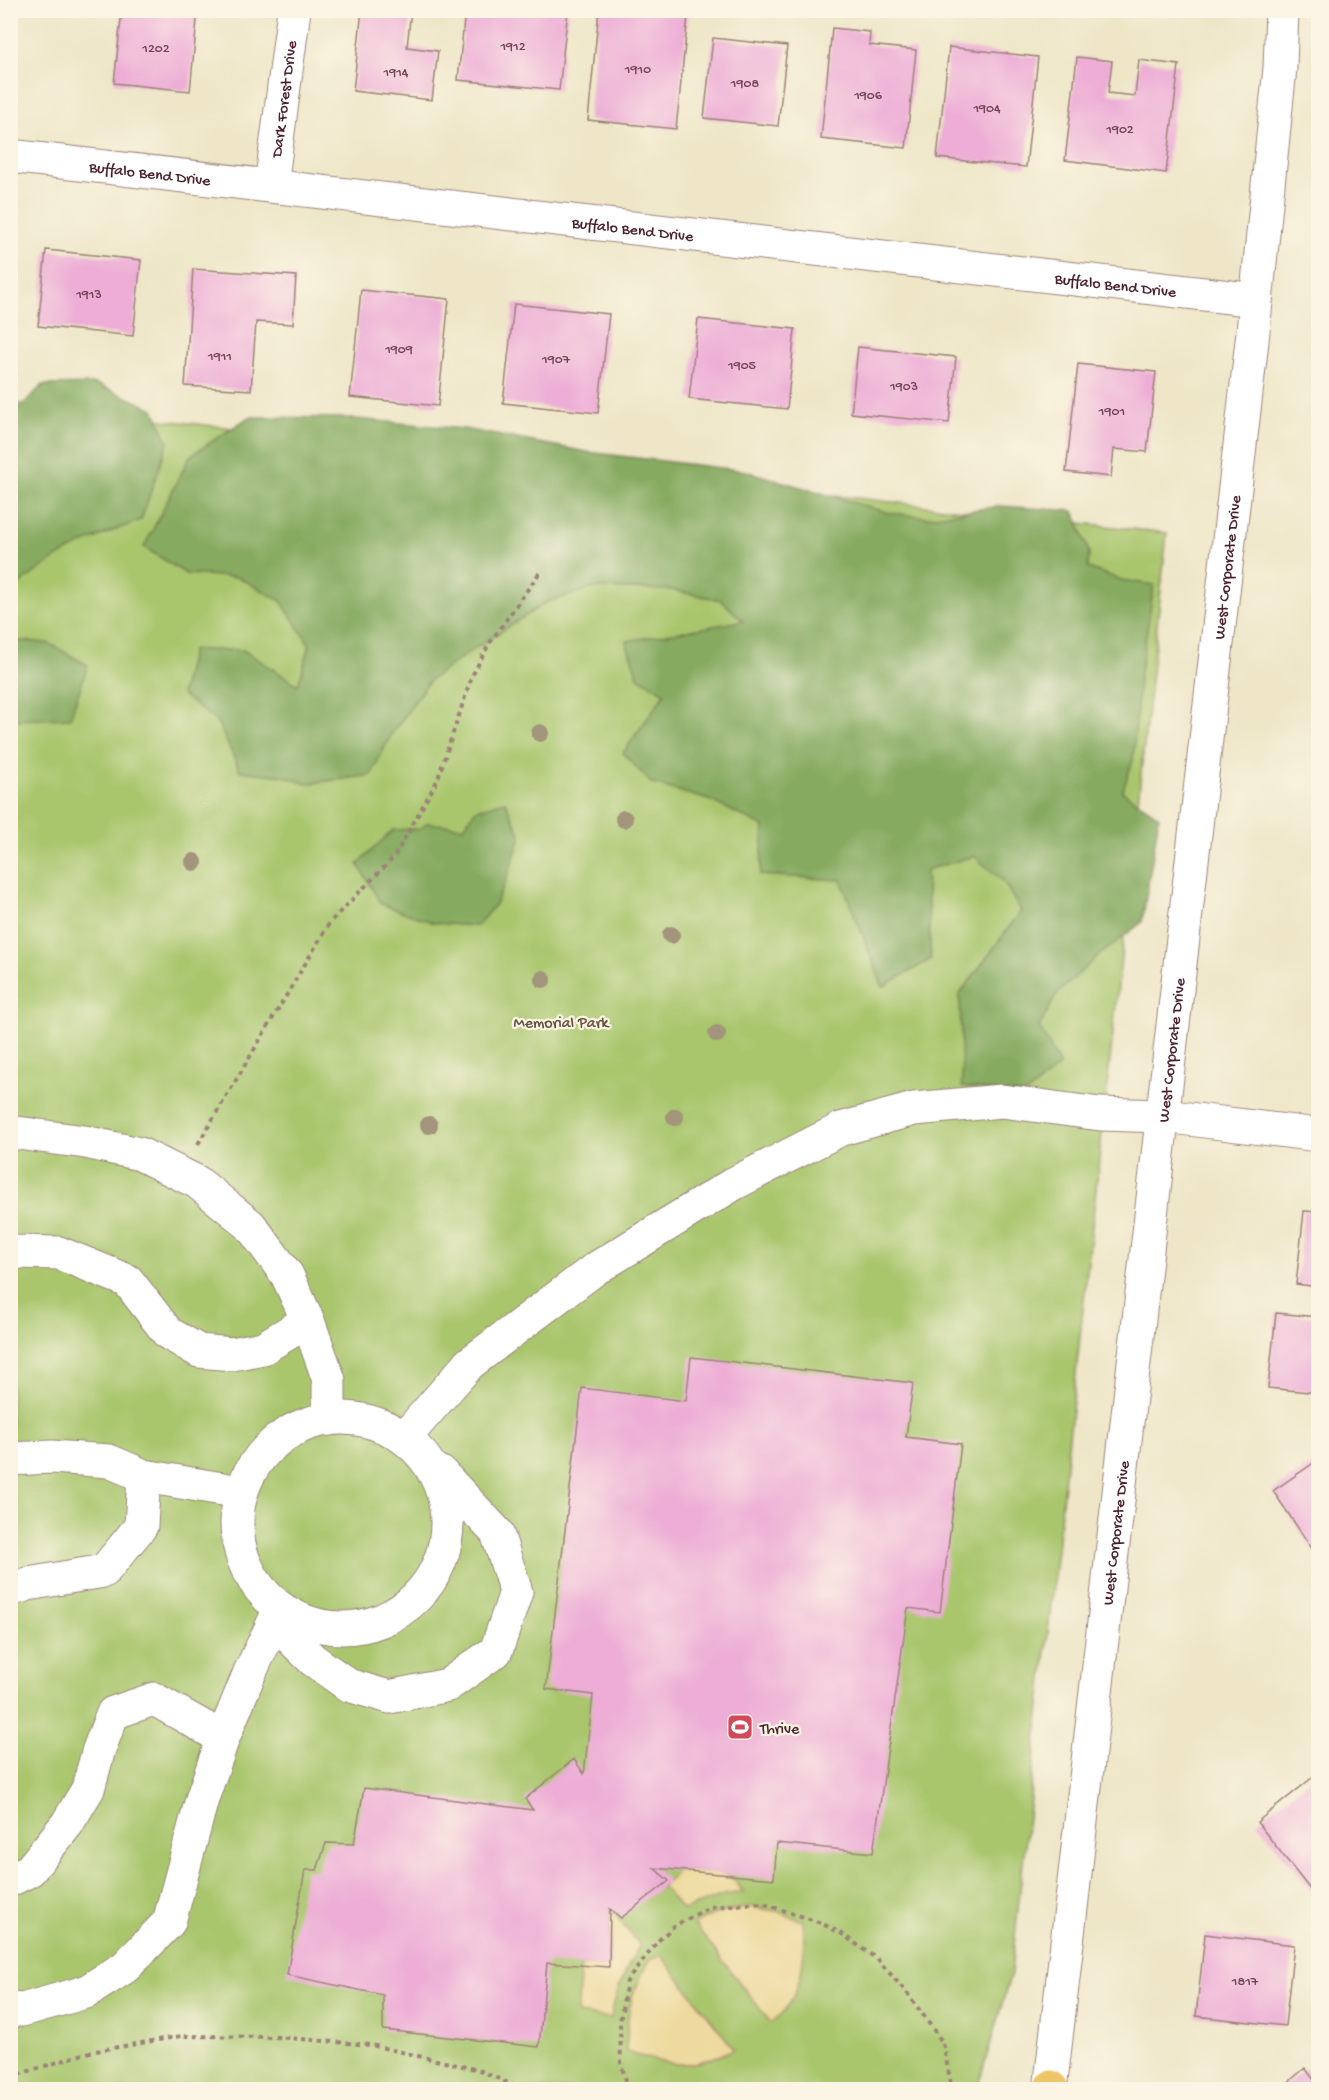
<svg xmlns="http://www.w3.org/2000/svg" width="1329" height="2100" font-family="'Gochi Hand',sans-serif">
  <rect width="100%" height="100%" fill="#fcf5e5"/>
  <filter id="ink" filterUnits="userSpaceOnUse"><feTurbulence type="fractalNoise" baseFrequency=".0167" numOctaves="2"/><feDisplacementMap in="SourceGraphic" scale="12" xChannelSelector="R" yChannelSelector="G"/><feConvolveMatrix kernelMatrix="1 2 1 2 8 2 1 2 1" color-interpolation-filters="sRGB"/></filter>
  <filter id="wash" filterUnits="userSpaceOnUse"><feTurbulence type="fractalNoise" baseFrequency=".008" numOctaves="4" result="noise"/><feDisplacementMap in="SourceGraphic" scale="24" xChannelSelector="R" yChannelSelector="G"/><feGaussianBlur stdDeviation="1.35" result="paint"/><feColorMatrix in="noise" values="0 0 0 0 0 0 0 0 0 0 0 0 0 0 0 0 0 1.4 0 .05"/><feComposite in="paint" operator="in"/></filter>
  <g filter="url(#wash)">
    <rect width="100%" height="100%" fill="#eee6c7"/>
    <path fill="#a9c66d" stroke="#7a724c" stroke-width="1.5" d="M11,403L1167,533L1011,1973L977,2089H11Z"/>
    <path fill="#86ab60" stroke="#686546" stroke-width="1.5" d="M96,384L154,409L168,442L141,520C102,535 66,548 33,574C24,581 15,586 11,597V504L14,505L16,490L11,485V416L43,385Z
      M249,417L345,418L464,429L587,452L746,471L889,513L928,517L1000,506L1074,511L1089,552L1088,568L1121,580L1154,585L1139,679L1133,760L1122,792L1159,816L1142,922L1097,957L1057,994L1039,1027L1060,1065L1025,1095L962,1087L960,994L1021,911L1003,881L974,856L926,870L931,959L883,987L841,880L760,875L764,827L712,801L651,783L623,753L665,693L638,677L626,641L743,621L721,600L672,590L593,588L547,602L472,650L429,681L391,735L371,775L306,784L284,776L240,771L218,723L181,694L192,650H243L298,685L310,645L281,601L238,577L186,574L144,547L190,456Z
      M11,640L48,643L88,665L70,718L11,720Z
      M505,801L521,836L506,881L495,904L477,926L434,923L381,904L358,864L393,830L420,829L427,823L464,827L475,810Z"/>
    <path fill="#eeda9e" stroke="#9c7c64" stroke-width="1.5" d="M679,1870L727,1874L736,1882L743,1892L724,1895L683,1910L662,1887Z
      M750,1907L776,1911L803,1921C806,1958 803,1999 771,2023L694,1924L714,1914Z
      M610,1909L640,1945C626,1968 615,1992 611,2018L577,2014L581,1965L609,1966Z
      M661,1955L734,2049C689,2071 673,2066 626,2052L628,2017L633,1994L649,1960Z"/>
    <g id="blocks">
      <path fill="#edadd6" d="M122,10H198L190,91L114,83Z
        M362,10H411L407,47L438,51L432,100L353,91Z
        M465,10H568L559,90L458,80Z
        M599,10H635L688,16L676,129L588,120Z
        M832,28L870,32L869,45L916,50L906,148L821,139Z
        M713,38L787,46L778,126L704,118Z
        M949,47L1038,57L1026,167L937,158Z
        M1077,57L1112,61L1108,93L1135,96L1139,60L1179,65L1166,173L1065,160Z
        M46,250L141,260L133,336L38,326Z
        M193,269L296,276L293,324L256,322L251,390L185,386Z
        M361,290L449,299L438,406L350,397Z
        M514,304L609,314L598,413L503,403Z
        M698,319L795,329L787,409L689,399Z
        M858,347L956,357L949,423L851,413Z
        M1078,364L1156,372L1147,452L1114,449L1111,477L1066,472Z
        M1304,1211L1318,1212V1287L1296,1284Z
        M1276,1313L1318,1317V1393L1268,1388Z
        M691,1357L913,1383L906,1437L961,1444L940,1612L908,1608L873,1853L777,1843L774,1879L654,1868L669,1881L621,1918L610,1909L609,1967L547,1963L539,2047L383,2030V1995L287,1975L305,1870H317L326,1843L354,1844L364,1788L533,1810L525,1799L574,1759L584,1774L593,1695L546,1689L582,1388L686,1401Z
        M1318,1460V1551L1315,1553L1273,1491Z
        M1318,1773V1886L1312,1892L1257,1822Z
        M1205,1934L1294,1945L1285,2026L1196,2016Z
        M1305,2068L1318,2085V2090H1279Z"/>
    </g>
  </g>
  <g filter="url(#ink)">
    <use href="#blocks" fill-opacity="0" stroke="#9c8279" stroke-width="1.5"/>
    <g fill="none" stroke-linecap="round" stroke-linejoin="round">
      <defs>
        <g id="minor">
          <path id="s1" d="M10,156L1256,300"/>
          <path id="s2" d="M271,186L294,10"/>
          <path d="M10,1132L85,1142L140,1154L197,1182L250,1225L287,1275L308,1321L329,1380V1419"/>
          <path d="M10,1252L59,1253L128,1281L168,1333L199,1351L232,1354L263,1348L308,1321"/>
          <circle cx="342" cy="1523" r="105"/>
          <path d="M405,1437L470,1363L595,1269L735,1183L841,1129L914,1109L1002,1101L1100,1114L1164,1116L1318,1135"/>
          <path d="M10,1459L52,1457L109,1461L144,1476"/>
          <path d="M10,1590L28,1584L104,1571L141,1526L144,1476L241,1492"/>
          <path d="M274,1622L313,1660L348,1685L389,1697L448,1685L496,1651L516,1592L497,1533L441,1473"/>
          <path d="M10,1880L30,1870L67,1824L88,1789L99,1749L113,1713L154,1699L223,1738"/>
          <path d="M10,2009L22,2010L86,1992L125,1967L169,1922L202,1799L223,1738L250,1672L274,1622L282,1611"/>
          <path id="s3" d="M1050,2090L1252,341L1280,68L1282,10"/>
        </g>
        <path id="major" d="M1051,2087V2090"/>
      </defs>
      <use href="#minor" stroke="#9c8279" stroke-width="35"/>
      <use href="#major" stroke="#9c8279" stroke-width="35"/>
      <path stroke="#9c8279" stroke-width="4" stroke-dasharray="4.5 4.5" stroke-linecap="butt" d="M198,1144L330,922L394,857L437,781L472,676L489,644L540,572
        M10,2077L90,2052L181,2036L277,2037L371,2045L479,2070L524,2090
        M629,2090L621,2064L620,2022L627,1981L659,1940L674,1926L710,1907L762,1903L821,1923L842,1934L877,1959L908,1994L943,2043L952,2090"/>
      <use href="#minor" stroke="#fff" stroke-width="33"/>
      <use href="#major" stroke="#eec569" stroke-width="33"/>
    </g>
    <g fill="#a3947c">
      <circle cx="540" cy="733" r="9"/>
      <circle cx="624" cy="819" r="9"/>
      <circle cx="194" cy="862" r="9"/>
      <circle cx="671" cy="935" r="9"/>
      <circle cx="543" cy="979" r="9"/>
      <circle cx="717" cy="1034" r="9"/>
      <circle cx="675" cy="1117" r="9"/>
      <circle cx="429" cy="1125" r="9"/>
    </g>
  </g>
  <defs>
    <symbol id="stadium-square" viewBox="-11 -11 22 22"><rect x="-9" y="-9" width="18" height="18" rx="4" fill="#d1495b" stroke="#fcf5e5"/><path d="M0-5a6.5 5 0 1 0 0 10a6.5 5 0 1 0 0-10ZM-3.5-1.8h7v3.6h-7Z" fill="#fff"/></symbol>
  </defs>
  <g fill-rule="evenodd">
    <use href="#stadium-square" x="725" y="1712" width="30" height="30"/>
  </g>
  <g text-anchor="middle" stroke-width="4.5" stroke-linejoin="round" paint-order="stroke">
    <g font-size="14" fill="#734256">
      <text x="513" y="50">1912</text>
      <text x="156" y="52">1202</text>
      <text x="638" y="73">1910</text>
      <text x="396" y="76">1914</text>
      <text x="745" y="87">1908</text>
      <text x="868" y="99">1906</text>
      <text x="987" y="112">1904</text>
      <text x="1120" y="133">1902</text>
      <text x="89" y="298">1913</text>
      <text x="399" y="353">1909</text>
      <text x="220" y="360">1911</text>
      <text x="556" y="363">1907</text>
      <text x="742" y="369">1905</text>
      <text x="904" y="390">1903</text>
      <text x="1112" y="415">1901</text>
      <text x="1245" y="1985">1817</text>
    </g>
    <g font-size="16" fill="#4a1f2b" stroke="#fcf5e5">
      <text dy="6" stroke="none"><textPath href="#s2" startOffset="88">Dark Forest Drive</textPath></text>
      <text dy="6" stroke="none"><textPath href="#s1" startOffset="141">Buffalo Bend Drive</textPath></text>
      <text dy="6" stroke="none"><textPath href="#s1" startOffset="627">Buffalo Bend Drive</textPath></text>
      <text dy="6" stroke="none"><textPath href="#s1" startOffset="1113">Buffalo Bend Drive</textPath></text>
      <text dy="6" stroke="none"><textPath href="#s3" startOffset="1533">West Corporate Drive</textPath></text>
      <text dy="6" stroke="none"><textPath href="#s3" startOffset="1047">West Corporate Drive</textPath></text>
      <text dy="6" stroke="none"><textPath href="#s3" startOffset="561">West Corporate Drive</textPath></text>
    </g>
    <g font-size="16" fill="#66513f" stroke="#fcf5e5">
      <text x="561" y="1027">Memorial Park</text>
    </g>
    <g font-size="16" fill="#4a1f2b" stroke="#fcf5e5" text-anchor="start">
      <text x="760" y="1733">Thrive</text>
    </g>
  </g>
  <rect width="1329" height="2100" fill="none" stroke="#fcf5e5" stroke-width="36"/>
</svg>
